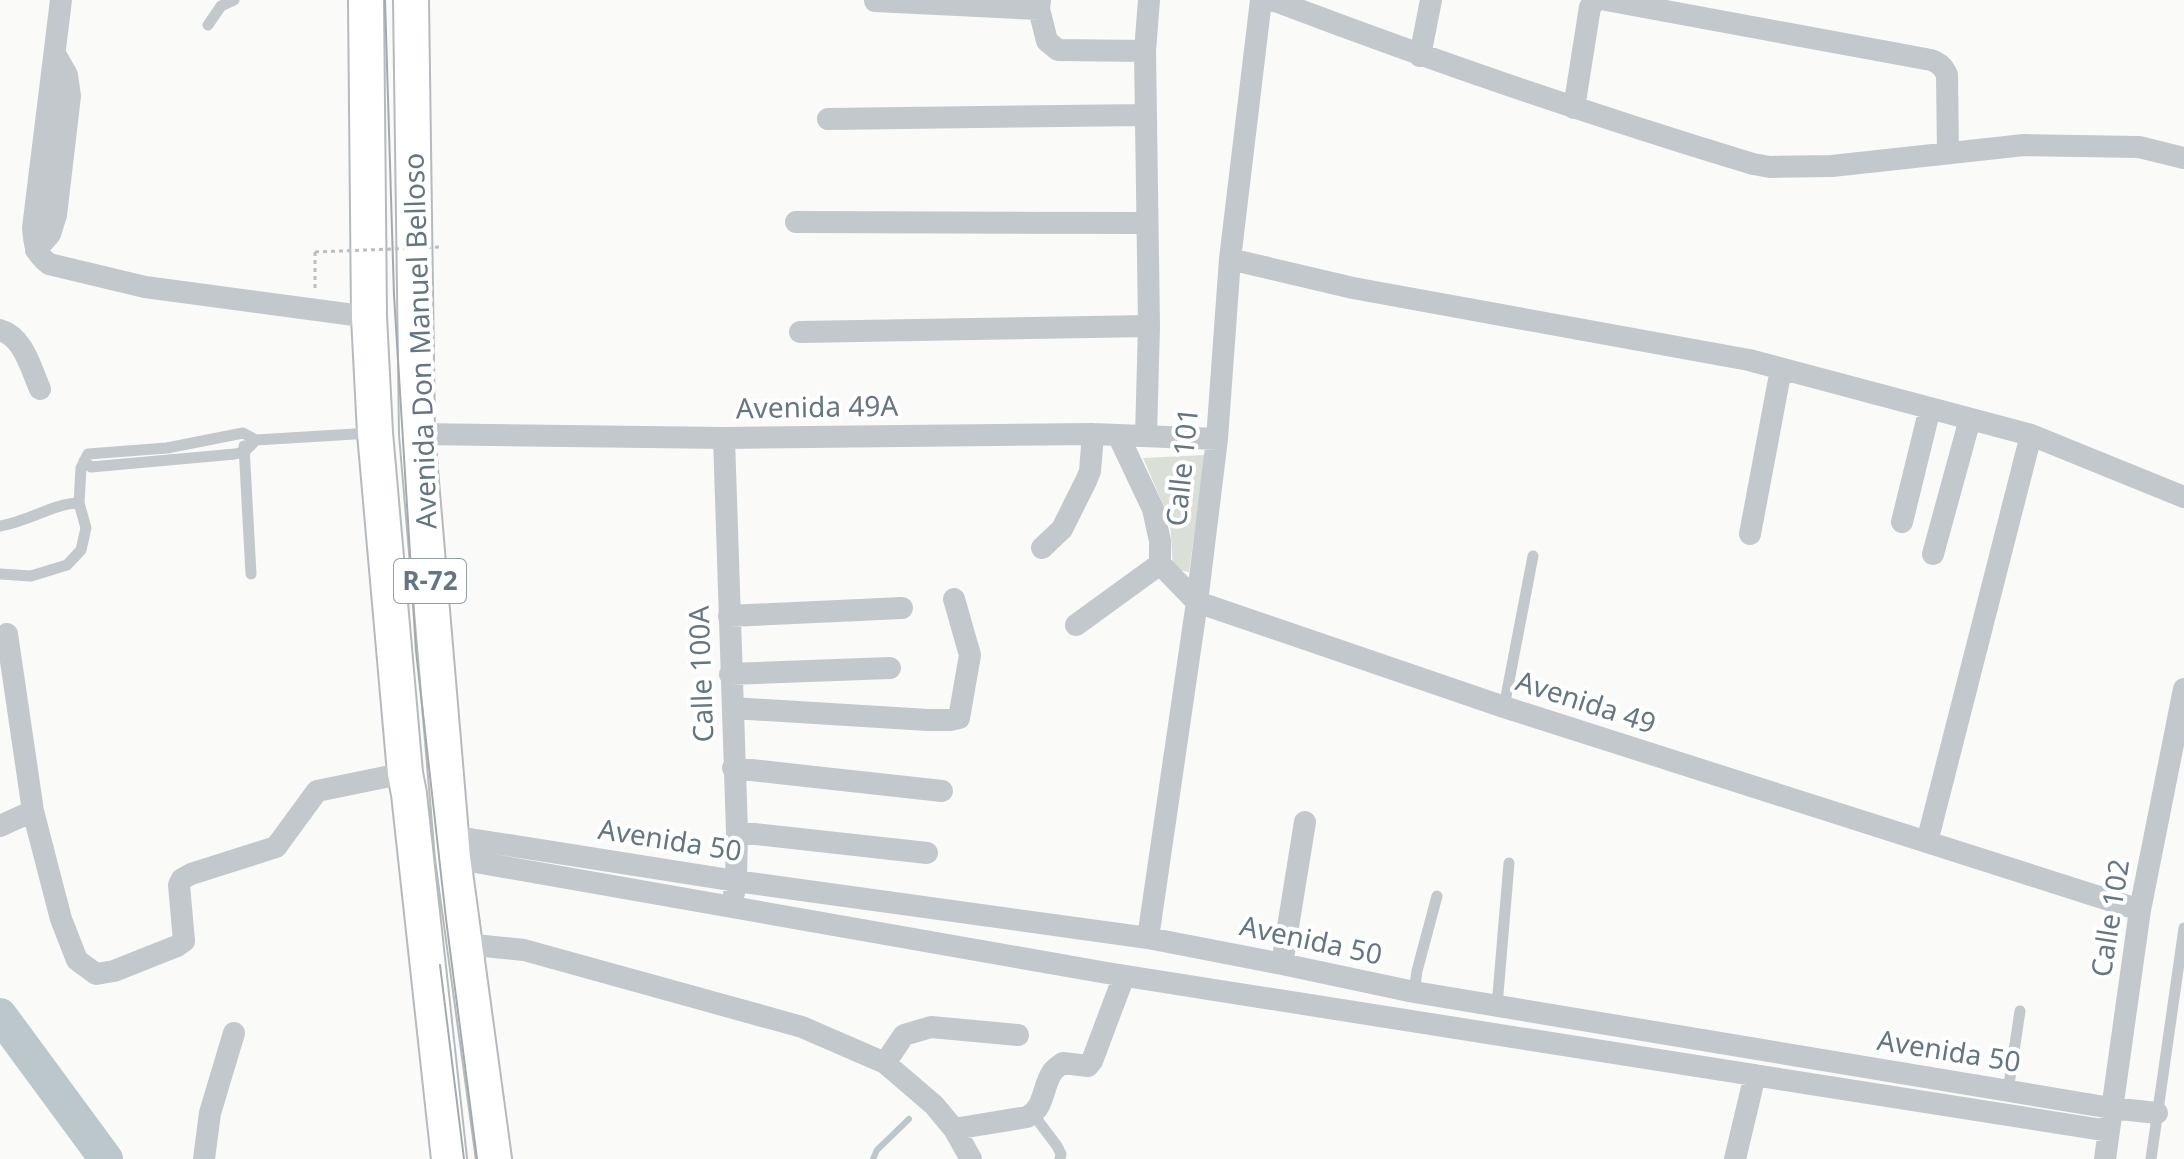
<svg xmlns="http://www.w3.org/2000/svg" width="2184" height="1159" font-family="'Noto Sans',sans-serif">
  <rect width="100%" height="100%" fill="#fafaf8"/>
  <path fill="#dadfd7" d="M1205,455L1189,572L1173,569L1170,520L1143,458Z"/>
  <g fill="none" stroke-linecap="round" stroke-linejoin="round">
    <path stroke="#bbc7cb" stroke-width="6" d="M873,1159L877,1150L909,1119"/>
    <path stroke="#bbc7cb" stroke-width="34" d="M0,1015L106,1159"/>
    <defs>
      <path id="primary" d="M366,0L369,317L375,433L405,773L409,794L449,1159
        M411,0L417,434L453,858L494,1159"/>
    </defs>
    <use href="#primary" stroke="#b5babe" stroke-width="38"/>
    <path stroke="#bbbfc2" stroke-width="3" stroke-dasharray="4 4" stroke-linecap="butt" d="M315,288V252"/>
    <path stroke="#c3c8cc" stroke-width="11" d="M208,25L221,6L234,0
      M244,446L251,574
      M84,461L91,467L235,454L244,452L256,440
      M0,526C27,522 55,503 79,503L81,468L88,454L167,448L243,433L256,440L371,433
      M0,574L31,576L67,565L81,550L86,528L79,503
      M1504,707L1533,556
      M1414,992L1417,971L1437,896
      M1497,1006L1509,863
      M2008,1091L2020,1011
      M1033,1114L1057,1146L1061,1154L1060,1159
      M2151,1159L2184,928"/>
    <path stroke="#c3c8cc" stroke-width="22" d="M61,0L33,228C35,246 34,252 49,264L145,287L369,317
      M1040,0L1039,9L1047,41L1058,50L1145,51
      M1273,0C1431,60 1591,115 1753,164L1770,167L1832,166L2024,145L2139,147L2184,158
      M1606,0L1931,60C1939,63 1943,66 1947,75L1948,153
      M875,1L1039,9
      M1420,56L1431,0
      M1574,108L1590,7L1596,0
      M828,119L1144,115
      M796,222L1147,223
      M36,250L50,234L56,215L70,96L67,75L55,54
      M1230,259L1353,288L1749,360L2031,435L2184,497
      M0,330C24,337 31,369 40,389
      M800,332L1149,326
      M417,434L724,438L1093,434L1217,439
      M1118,435L1153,509L1160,541V564L1197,602L1504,707L2140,910
      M1146,436L1149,326L1145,51L1149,0
      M724,438L737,832L736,881L734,893
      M1902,522L1930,408
      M1750,534L1781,369
      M1042,548L1062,529L1086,481L1090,471L1093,434
      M1933,554L1970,419
      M729,616L902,608
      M1076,625L1160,564
      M7,634L33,811
      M730,674L890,668
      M733,708L928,720H950L959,718L970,655L954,599
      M733,768L942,791
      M0,826L33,811L61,919L77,960L96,974L114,971L177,946L184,941L179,885L182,879L191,874L276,847L317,791L405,773
      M737,832L927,853
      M451,836L736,881L1148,938L1282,964L1414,992L2111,1108L2157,1113
      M1927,842L2031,435
      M453,858L1107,973L2109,1131
      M1148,938L1197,602L1217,439L1230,259L1261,0
      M465,944L524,950L802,1027L885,1063L934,1105L954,1129L971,1159
      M1282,964L1305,822
      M885,1063L904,1035L931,1027L1018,1035
      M954,1129L1027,1117C1045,1109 1042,1086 1053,1071C1055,1069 1060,1065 1063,1063L1088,1066L1092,1061L1124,976
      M204,1159L210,1113L234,1033
      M1735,1159L1755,1075
      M2105,1159L2140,910L2184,689"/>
    <use href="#primary" stroke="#fff" stroke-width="34"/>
    <path stroke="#a2aab0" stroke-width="2" d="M385,0L394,295L416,651L446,919L477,1159
      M440,965L464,1159"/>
    <path stroke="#bbbfc2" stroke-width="3" stroke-dasharray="4 4" stroke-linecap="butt" d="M315,252L442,247"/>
  </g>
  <g text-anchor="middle" stroke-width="8" stroke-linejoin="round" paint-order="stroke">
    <rect fill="#fff" stroke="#939fa8" stroke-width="2" x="394" y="559" width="72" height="44" rx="6"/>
    <g font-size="26" font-weight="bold" fill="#657683">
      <text x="430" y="590">R-72</text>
    </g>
    <g font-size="28" fill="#657683" stroke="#fff">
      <text transform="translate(420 341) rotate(-92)" y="10">Avenida Don Manuel Belloso</text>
      <text transform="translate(817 407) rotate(-1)" y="10">Avenida 49A</text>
      <text transform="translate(1182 467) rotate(-84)" y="10">Calle 101</text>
      <text transform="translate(701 674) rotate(-92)" y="10">Calle 100A</text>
      <text transform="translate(1586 702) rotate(18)" y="10">Avenida 49</text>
      <text transform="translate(670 840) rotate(9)" y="10">Avenida 50</text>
      <text transform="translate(2110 918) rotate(-81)" y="10">Calle 102</text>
      <text transform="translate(1311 940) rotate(12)" y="10">Avenida 50</text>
      <text transform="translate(1949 1051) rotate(9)" y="10">Avenida 50</text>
    </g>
  </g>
</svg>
